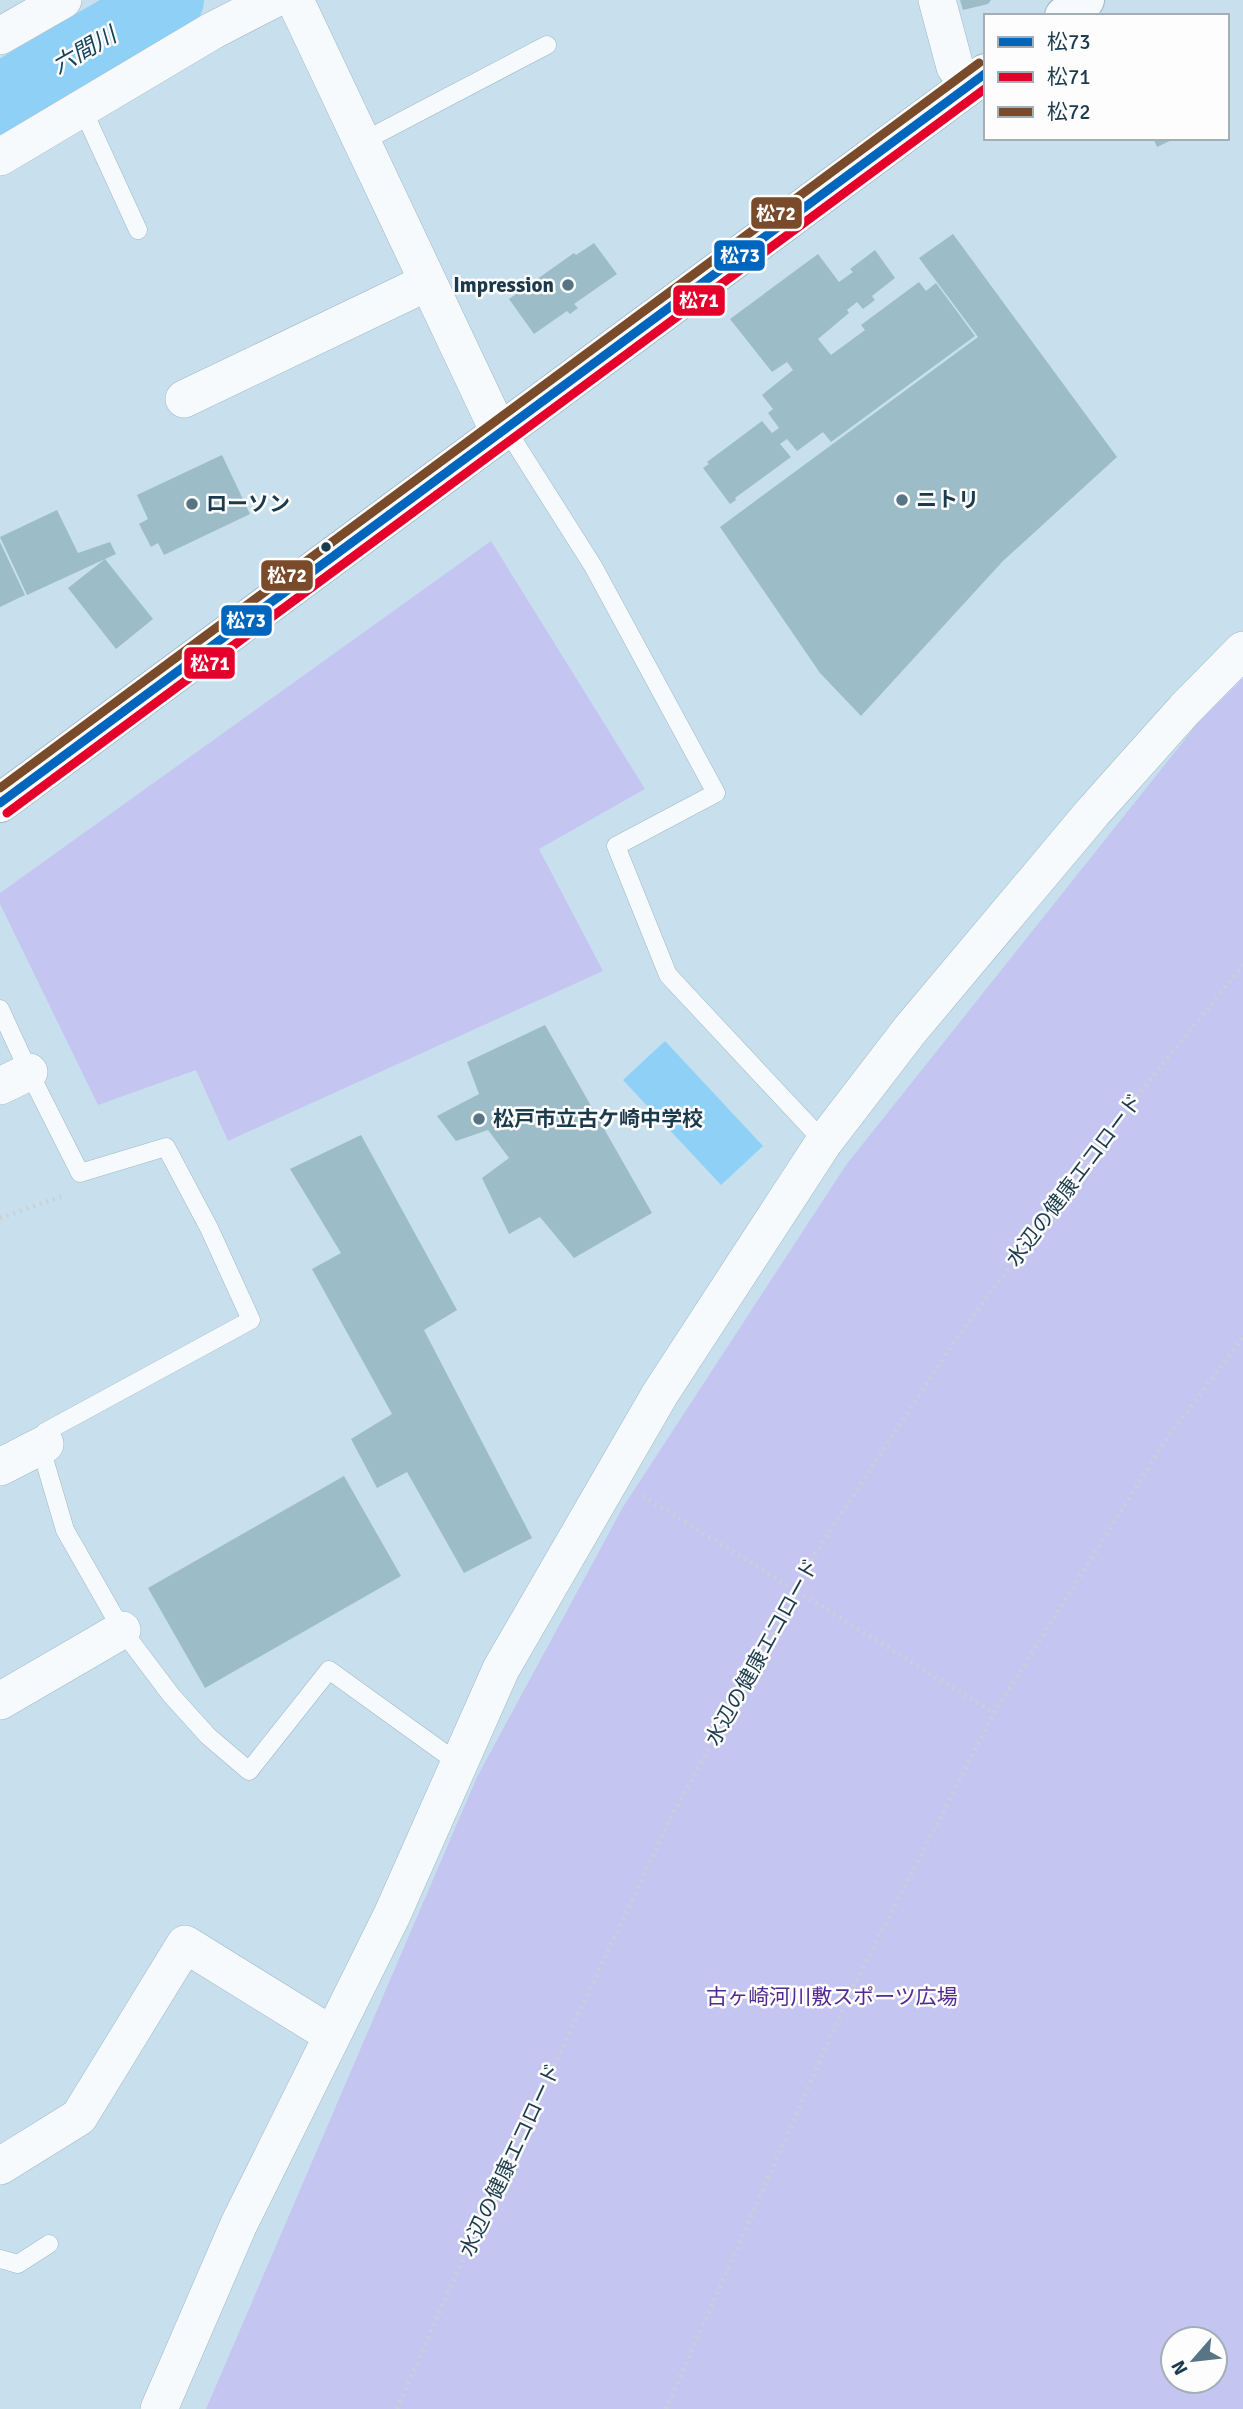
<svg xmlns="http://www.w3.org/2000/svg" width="1243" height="2409" font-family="Signika,'Noto Sans JP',sans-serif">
  <rect width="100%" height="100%" fill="#c8e0ee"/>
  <path fill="#c5c5f2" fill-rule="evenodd" d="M491,541L645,789L539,849L603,971L228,1141L196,1070L98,1105L0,904V893Z
    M1243,678V2409H206L477,1777L623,1507L846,1165L1198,723ZM1173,2339H1215V2381H1173Z"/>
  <path fill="#8fd0f6" d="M665,1041L763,1146L721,1185L623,1080Z"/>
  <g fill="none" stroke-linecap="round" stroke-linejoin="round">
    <path stroke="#8fd0f6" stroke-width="70" d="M0,99L169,0"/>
  </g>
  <path fill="#9cbcc7" d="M960,0H991L988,4L963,10Z
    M1153,138H1176L1157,147Z
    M953,234L1117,457L1003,561L861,716L820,673L720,527L978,337L919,258Z
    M594,243L617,274L574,304L578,308L570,314L567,311L534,334L509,299L574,253L576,255Z
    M875,250L895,278L872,296L875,300L863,309L857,302L847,310L849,313L818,339L831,355L865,330L861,325L919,282L926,291L936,283L975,336L831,442L823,432L797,451L787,439L780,444L791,457L735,498L736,500L730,504L703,468L709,464L707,462L762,421L772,433L779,428L768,413L773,409L762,395L793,370L787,362L772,372L730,319L818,254L839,282L853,272L850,269Z
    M222,455L250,514L164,555L158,543L151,547L139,524L148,519L137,495Z
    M57,510L78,553L110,542L116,554L27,595L0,537Z
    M0,542L25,595L0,607Z
    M105,559L153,619L116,649L68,588Z
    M545,1025L652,1213L574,1258L540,1217L509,1234L482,1178L509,1158L488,1130L456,1141L437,1116L479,1094L467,1062Z
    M361,1135L457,1310L424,1330L532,1538L464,1573L407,1472L377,1488L351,1439L392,1414L312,1269L341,1253L290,1169Z
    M344,1476L401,1576L205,1688L148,1588Z"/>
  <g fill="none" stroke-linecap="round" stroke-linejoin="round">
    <defs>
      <path id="service" d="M82,108L138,230
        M362,142L547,45
        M505,427L593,566L716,793L616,846L668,975L824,1142
        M0,1009L29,1072L80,1173L166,1147L209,1228L251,1320L45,1432V1462L65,1530L122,1630L171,1695L208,1736L249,1771L329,1670L458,1763
        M0,2259L18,2264L49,2244"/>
      <path id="minor" d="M295,0L499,432
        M937,0L955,67L969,85
        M0,36L63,0
        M0,157L212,31L272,0
        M184,399L428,282
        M0,1086L29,1072
        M0,1467L45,1444
        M0,1701L122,1630
        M0,2166L79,2117L185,1944L332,2035
        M159,2409L239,2224L392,1915L501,1669L660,1394L824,1142L910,1030L1093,812L1185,709L1243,650"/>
      <path id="primary" d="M1064,16L1085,0
        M0,803L986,73"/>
    </defs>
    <use href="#service" stroke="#9eb7c6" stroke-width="19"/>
    <use href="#minor" stroke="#9eb7c6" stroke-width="38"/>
    <use href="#primary" stroke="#9eb7c6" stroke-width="40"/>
    <path stroke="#c9d1d5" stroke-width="4.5" stroke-dasharray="2 5" stroke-linecap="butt" d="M0,1218L65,1195
      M643,1496L994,1713
      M397,2409L453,2281L670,1819L796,1592L802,1574L954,1342L1117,1121L1243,965
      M666,2409L850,1993L994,1713L1167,1438L1243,1337"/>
    <use href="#service" stroke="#f7fafc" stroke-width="18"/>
    <use href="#minor" stroke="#f7fafc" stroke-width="37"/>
    <use href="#primary" stroke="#f7fafc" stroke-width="38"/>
    <defs>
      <path id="bus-1" d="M0,803L986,73"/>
      <path id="bus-2" d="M7,813L986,88"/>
      <path id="bus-3" d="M0,788L979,63"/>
    </defs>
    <use href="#bus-1" stroke="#fdfdfd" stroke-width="14"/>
    <use href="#bus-2" stroke="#fdfdfd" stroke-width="14"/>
    <use href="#bus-3" stroke="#fdfdfd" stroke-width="14"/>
    <use href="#bus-1" stroke="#0065bd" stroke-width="9"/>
    <use href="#bus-2" stroke="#e4002b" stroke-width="9"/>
    <use href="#bus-3" stroke="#7a4b2a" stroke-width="9"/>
  </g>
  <g fill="#587585" stroke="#fdfdfd" stroke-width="2.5">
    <circle cx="568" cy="285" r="7"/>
    <circle cx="902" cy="500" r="7"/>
    <circle cx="192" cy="504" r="7"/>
    <circle cx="479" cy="1119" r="7"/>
  </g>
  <circle fill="#1b3b4d" stroke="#fdfdfd" stroke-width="2.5" cx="326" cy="547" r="6"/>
  <g text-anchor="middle" stroke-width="5" stroke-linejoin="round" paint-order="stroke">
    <g font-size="21" font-weight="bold" fill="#1b3b4d" stroke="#fdfdfd" text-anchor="start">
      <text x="554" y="292" text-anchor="end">Impression</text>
      <text x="916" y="507">ニトリ</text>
      <text x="206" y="511">ローソン</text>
      <text x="493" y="1126">松戸市立古ケ崎中学校</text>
    </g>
    <g font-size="21" fill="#1b3b4d" stroke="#fdfdfd">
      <text transform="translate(1074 1180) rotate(-53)" y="7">水辺の健康エコロード</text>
      <text transform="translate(762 1652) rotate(-61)" y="7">水辺の健康エコロード</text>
      <text transform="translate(510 2160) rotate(-65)" y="7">水辺の健康エコロード</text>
    </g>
    <g font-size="21" fill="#522992" stroke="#fdfdfd">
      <text x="832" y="2004">古ヶ崎河川敷スポーツ広場</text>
    </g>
    <g font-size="23" font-style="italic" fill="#14435b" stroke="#fdfdfd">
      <text transform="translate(84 50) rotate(-30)" y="8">六間川</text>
    </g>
  </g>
  <g stroke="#fdfdfd" stroke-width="2.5">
    <rect x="750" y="196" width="53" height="34" rx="7" fill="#7a4b2a"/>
    <rect x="713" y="239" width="53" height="33" rx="7" fill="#0065bd"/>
    <rect x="672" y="284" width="54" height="33" rx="7" fill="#e4002b"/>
    <rect x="260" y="559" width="54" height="33" rx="7" fill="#7a4b2a"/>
    <rect x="220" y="604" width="53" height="33" rx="7" fill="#0065bd"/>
    <rect x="183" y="646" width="53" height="34" rx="7" fill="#e4002b"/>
  </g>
  <g font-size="19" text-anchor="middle" font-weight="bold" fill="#fff">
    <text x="776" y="220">松72</text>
    <text x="740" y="262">松73</text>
    <text x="699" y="307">松71</text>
    <text x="287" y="582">松72</text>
    <text x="246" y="627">松73</text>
    <text x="210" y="670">松71</text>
  </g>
  <rect x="984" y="14" width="245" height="126" fill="#fdfdfd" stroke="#a3afb7" stroke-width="2"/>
  <rect x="998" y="37" width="35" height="10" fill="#0065bd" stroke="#a3afb7" stroke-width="2"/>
  <text x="1047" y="49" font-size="21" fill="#1b3b4d">松73</text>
  <rect x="998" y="72" width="35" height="10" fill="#e4002b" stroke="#a3afb7" stroke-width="2"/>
  <text x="1047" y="84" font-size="21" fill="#1b3b4d">松71</text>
  <rect x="998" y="107" width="35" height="10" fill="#7a4b2a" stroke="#a3afb7" stroke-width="2"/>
  <text x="1047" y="119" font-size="21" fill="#1b3b4d">松72</text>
  <g transform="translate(1194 2360) rotate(242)"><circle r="33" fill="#fdfdfd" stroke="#a3afb7" stroke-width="2"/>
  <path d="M0-5L12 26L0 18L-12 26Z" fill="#587585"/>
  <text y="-10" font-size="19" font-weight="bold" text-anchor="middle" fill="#1b3b4d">N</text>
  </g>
</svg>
